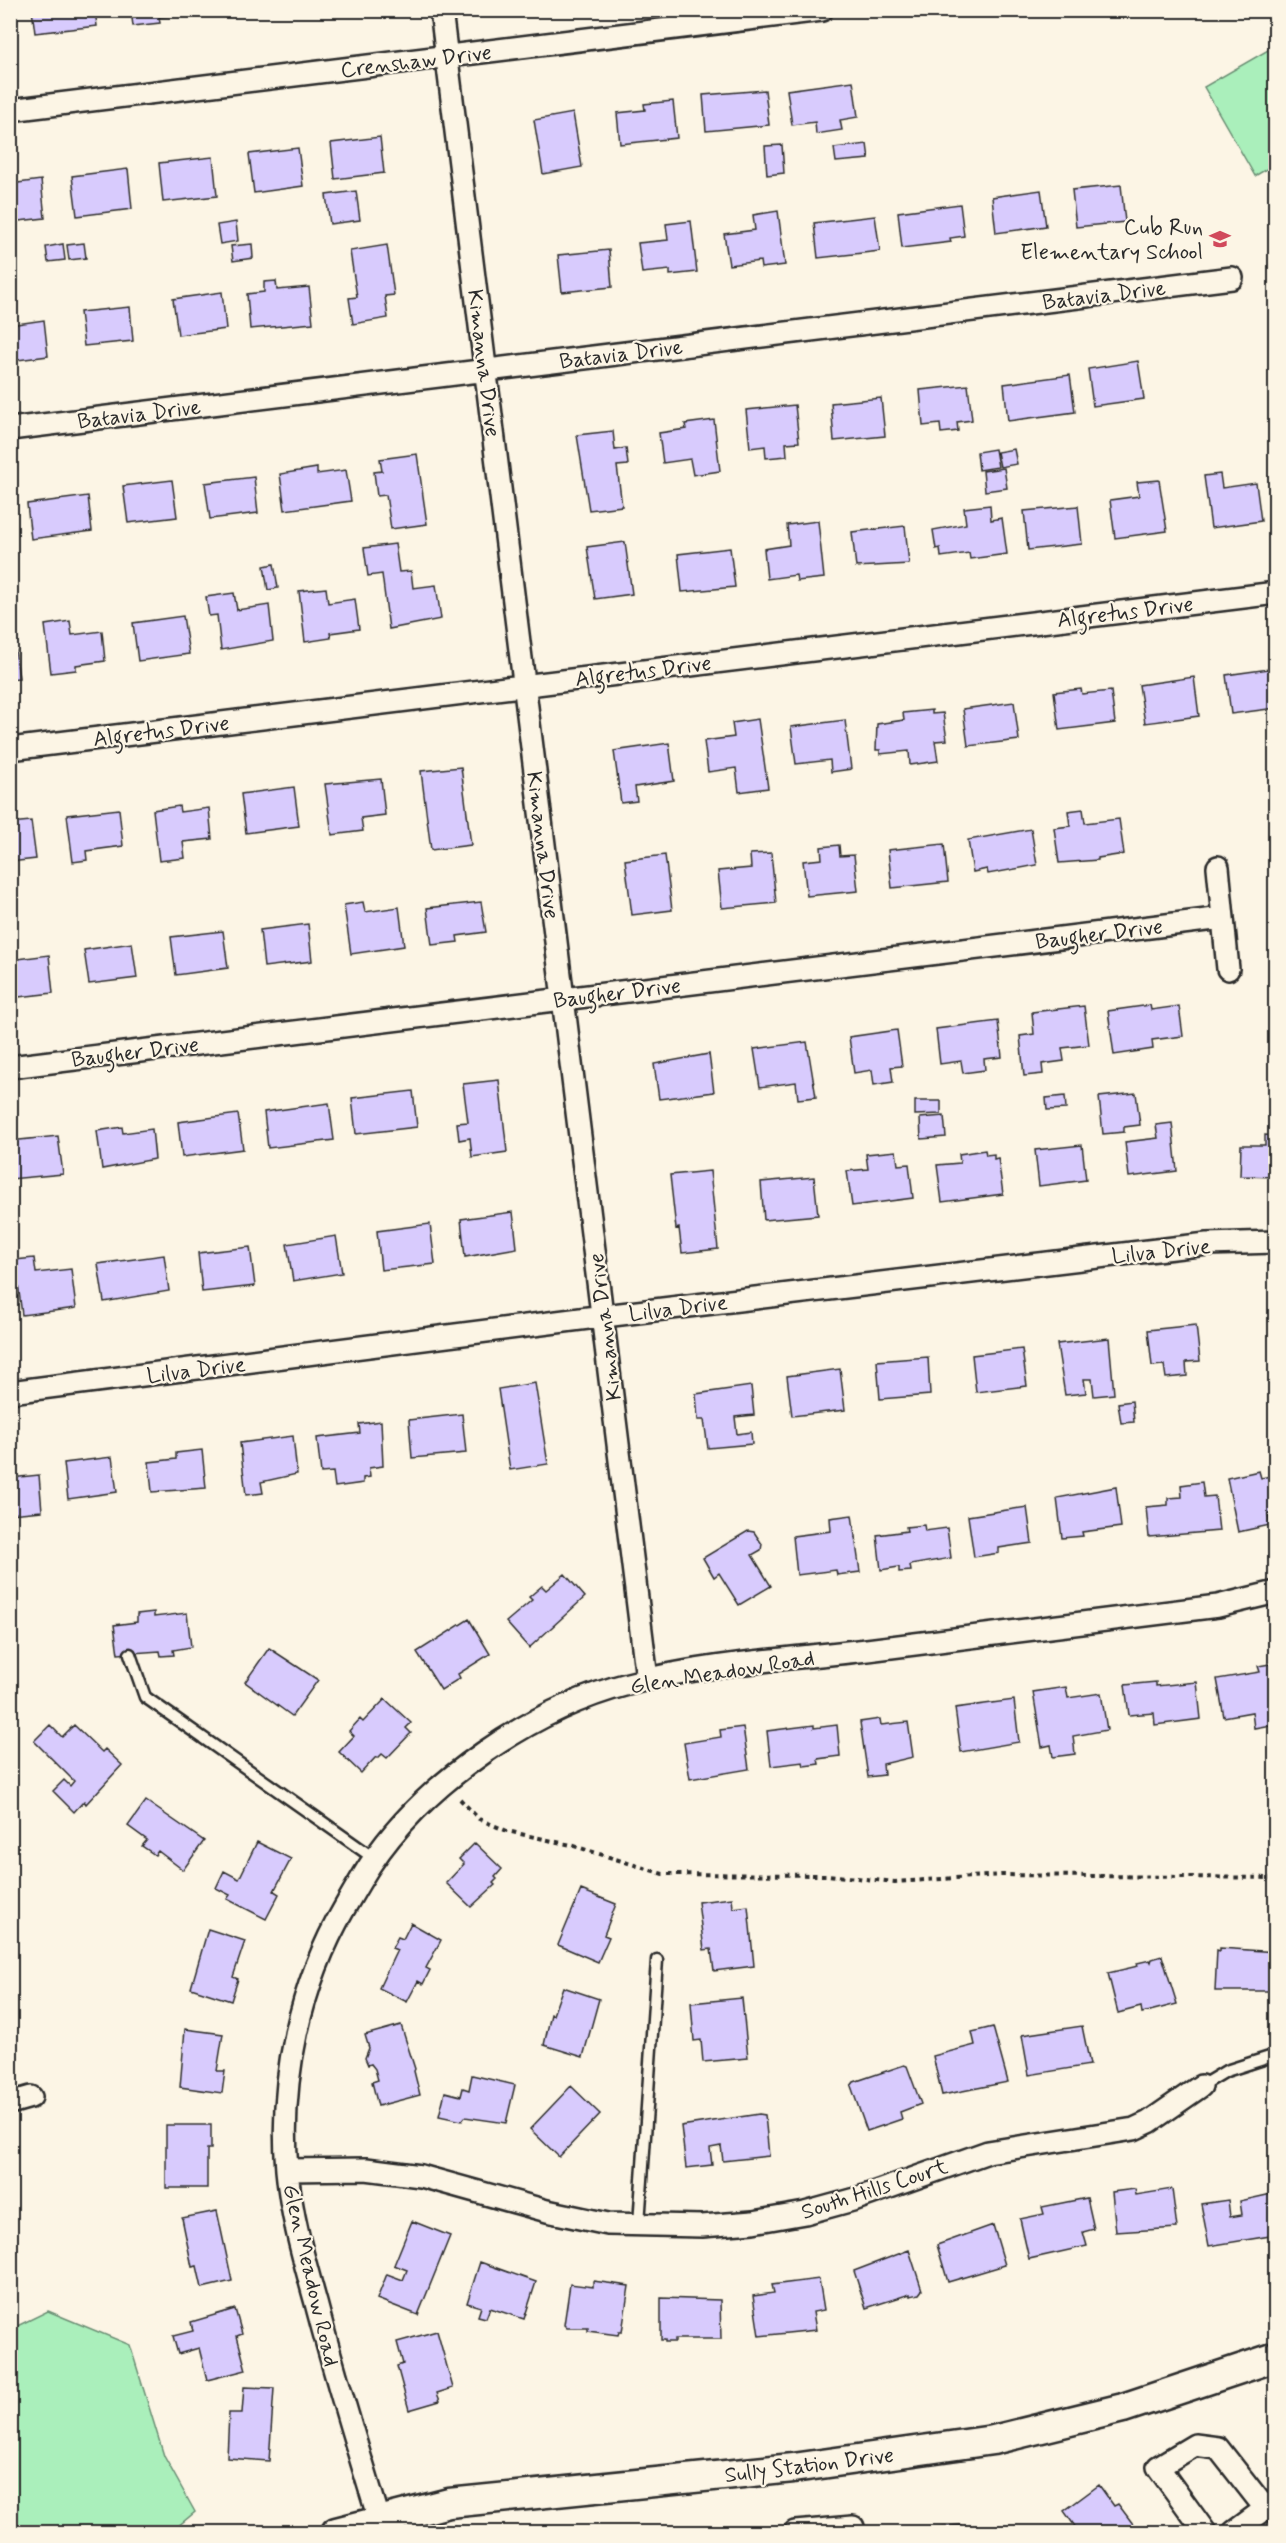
<svg xmlns="http://www.w3.org/2000/svg" width="1286" height="2543" font-family="Mynerve,sans-serif">
  <rect width="100%" height="100%" fill="#fcf5e5"/>
  <filter id="ink" filterUnits="userSpaceOnUse"><feTurbulence type="fractalNoise" baseFrequency=".0167" numOctaves="2"/><feDisplacementMap in="SourceGraphic" scale="12" xChannelSelector="R" yChannelSelector="G"/><feConvolveMatrix kernelMatrix="1 2 1 2 8 2 1 2 1" color-interpolation-filters="sRGB"/></filter>
  <g filter="url(#ink)">
    <path fill="#aaefbb" stroke="#6a8d73" stroke-width="1.5" d="M1275,46V164L1255,176L1204,87Z
      M48,2311L130,2345L164,2456L195,2512L171,2532H11V2329Z"/>
    <path fill="#d8cbfd" stroke="#2b2b2b" stroke-width="1.5" d="M32,10H95L97,26L35,33Z
      M131,10H187V15L159,17L160,23L133,26Z
      M853,81L858,117L840,120L842,130L816,134L815,122L792,125L787,90Z
      M765,90L769,125L706,131L703,95Z
      M673,101L677,138L620,144L617,113L645,110L644,104Z
      M573,113L582,167L543,174L534,120Z
      M380,137L384,173L335,179L331,143Z
      M867,144L869,159L836,162L834,148Z
      M782,145L784,173L767,175L765,146Z
      M298,148L303,186L254,193L249,154Z
      M213,157L217,196L163,202L159,163Z
      M128,169L132,209L77,216L72,176Z
      M41,180L45,218L10,222V184Z
      M1121,185L1125,222L1076,227L1072,190Z
      M1041,190L1046,226L996,233L992,197Z
      M356,191L360,220L330,224L326,195Z
      M960,204L964,236L950,238L951,242L902,248L898,212Z
      M778,211L785,265L761,268L760,261L729,265L724,234L755,230L753,215Z
      M875,216L880,251L818,258L814,223Z
      M691,221L697,272L670,275V270L642,273L638,243L668,240L666,224Z
      M236,222L238,241L220,244L217,225Z
      M84,243L86,258L69,260L67,245Z
      M63,244L65,260L48,262L46,247Z
      M252,244L253,258L233,261L231,246Z
      M387,245L394,295L385,296L388,318L353,324L349,298L357,297L350,251Z
      M609,250L612,287L562,292L558,255Z
      M276,281L277,290L309,287L313,323L250,329L247,294L264,292V282Z
      M222,292L226,329L178,335L173,299Z
      M130,307L133,341L84,346L80,312Z
      M44,320L48,356L10,361V325Z
      M1138,361L1144,399L1093,406L1088,369Z
      M1070,375L1075,412L1008,421L1004,384Z
      M968,385L972,420L957,422L958,431L941,433L940,424L923,426L920,390Z
      M881,398L885,436L834,441L831,403Z
      M795,405L799,442L786,443L787,456L766,458L765,446L750,448L746,410Z
      M714,420L720,471L693,475L690,459L663,463L659,433L686,429L685,424Z
      M613,431L615,450L626,448L628,465L617,466L622,506L589,510L577,435Z
      M995,449L998,467L979,470L977,452Z
      M1014,449L1017,464L1000,467L997,452Z
      M417,454L427,524L391,529L386,495L377,496L374,472L382,471L380,459Z
      M317,468V474L346,470L351,501L285,510L280,474Z
      M1004,468L1007,488L985,491L983,471Z
      M1220,474L1222,488L1256,483L1261,521L1211,528L1204,476Z
      M254,477L258,513L210,519L205,483Z
      M172,480L177,517L128,523L123,486Z
      M1159,480L1167,531L1115,538L1110,500L1139,496L1137,482Z
      M88,496L92,531L31,539L27,504Z
      M990,505L991,520L1002,518L1007,554L970,559L969,553L941,557L940,548L936,549L933,530L966,524L964,508Z
      M1078,506L1082,544L1028,550L1024,511Z
      M818,521L824,578L797,581L796,575L767,579L764,549L789,545L787,525Z
      M905,526L909,564L856,567L852,532Z
      M625,542L632,594L595,599L587,547Z
      M395,544L399,572L411,571L413,588L436,585L441,619L389,629L382,574L368,576L364,548Z
      M730,548L735,587L682,592L678,554Z
      M274,564L278,588L268,590L264,566Z
      M326,588L328,603L355,599L359,629L330,633L331,638L305,642L299,591Z
      M234,593L237,610L269,605L273,641L221,650L217,615L209,616L206,597Z
      M183,616L189,654L138,661L133,623Z
      M70,621L72,635L102,631L105,661L76,665V670L51,673L45,625Z
      M14,640L19,678L10,679V641Z
      M1276,668V708L1231,714L1226,675Z
      M1194,677L1199,716L1145,723L1139,685Z
      M1081,689L1082,694L1111,691L1115,723L1059,730L1054,692Z
      M1014,702L1019,740L968,746L963,709Z
      M932,710V714L943,713L947,740L935,741L938,761L910,765L909,751L880,754V750H876L877,724L904,720L903,713Z
      M758,719L768,788L739,792L736,768L708,772L704,741L734,737L732,723Z
      M845,720L851,769L831,772L830,760L796,764L791,727Z
      M669,743L674,781L635,787L637,801L621,803L614,751Z
      M461,767L471,845L431,850L421,771Z
      M381,779L385,815L361,818L363,831L332,835L325,784Z
      M294,787L299,826L246,833L241,794Z
      M179,806L180,812L209,808L212,839L183,842L185,858L159,861L153,810Z
      M119,809L123,846L86,851L87,860L73,862L67,815Z
      M1083,809L1085,823L1119,819L1124,854L1098,858V860L1059,863L1054,828L1070,826L1068,811Z
      M31,821L36,859L10,862V823Z
      M1031,829L1037,865L988,874L987,869L973,872L968,840Z
      M944,844L948,882L892,888L888,850Z
      M839,845L840,856L854,855L858,891L807,896L803,861L822,859L821,847Z
      M771,853L776,903L722,908L718,871L751,868L750,854Z
      M665,855L672,910L632,915L625,860Z
      M363,902L365,912L399,907L404,946L351,954L344,905Z
      M481,902L486,932L457,936L458,942L432,945L427,908Z
      M308,924L312,961L264,967L260,930Z
      M223,931L228,968L176,975L171,937Z
      M132,943L137,978L89,984L84,950Z
      M49,955L53,993L10,998V960Z
      M1150,1005L1151,1010L1179,1006L1183,1036L1152,1040L1153,1049L1114,1055L1108,1011Z
      M1084,1006L1089,1045L1062,1048L1064,1061L1042,1064L1043,1074L1024,1076L1020,1036L1034,1034L1032,1012Z
      M998,1021L1002,1057L984,1059L985,1070L963,1073L961,1061L940,1064L936,1029Z
      M897,1030L902,1066L891,1067L893,1082L874,1085L872,1070L854,1073L849,1037Z
      M807,1042L816,1097L798,1099L796,1082L760,1087L754,1049Z
      M709,1054L714,1092L659,1099L654,1064Z
      M499,1080L507,1152L472,1157L470,1138L459,1140L457,1123L468,1122L463,1084Z
      M413,1091L417,1127L356,1134L352,1098Z
      M1136,1093L1140,1125L1124,1127V1132L1103,1134L1099,1097Z
      M1065,1096L1066,1109L1047,1110L1046,1098Z
      M915,1101H941V1114L915,1115Z
      M329,1103L334,1140L268,1148L264,1112Z
      M238,1114L243,1149L182,1157L178,1122Z
      M944,1116L946,1137L921,1139L920,1118Z
      M1172,1123L1177,1171L1129,1177L1125,1142L1158,1138L1156,1125Z
      M122,1127L123,1133L152,1129L155,1159L102,1169L97,1131Z
      M1265,1135L1276,1136V1177L1240,1176L1241,1145H1265Z
      M58,1136L63,1174L10,1179V1141Z
      M1082,1145L1086,1180L1039,1186L1035,1150Z
      M985,1150L986,1155L994,1154V1159L998,1158L1003,1194L942,1202L937,1165L960,1163L959,1154Z
      M896,1151L898,1165L909,1164L913,1198L852,1206L847,1171L868,1169L866,1154Z
      M710,1171L718,1249L682,1253L679,1228L676,1229L670,1175Z
      M814,1177L818,1215L764,1220L761,1182Z
      M513,1212L517,1248L465,1257L461,1219Z
      M430,1224L435,1264L381,1270L377,1231Z
      M336,1236L342,1273L293,1281L287,1244Z
      M250,1247L255,1286L202,1292L198,1253Z
      M164,1255L169,1291L104,1302L98,1264Z
      M34,1258L36,1273L71,1269L76,1308L22,1315L15,1260Z
      M1196,1325L1200,1361L1186,1362L1187,1376L1166,1378L1164,1365L1152,1366L1148,1330Z
      M1109,1338L1114,1394L1094,1396L1092,1379H1084L1086,1393L1065,1395L1057,1344Z
      M1022,1349L1027,1386L976,1392L972,1355Z
      M928,1357L930,1395L880,1399L877,1361Z
      M840,1369L845,1410L792,1416L787,1376Z
      M535,1383L548,1464L510,1470L498,1389Z
      M751,1386L754,1415L735,1417L737,1434L751,1432L752,1444L708,1448L704,1420H698L696,1394Z
      M1132,1401L1134,1422L1121,1423L1118,1403Z
      M462,1414L466,1453L412,1458L409,1420Z
      M381,1421L383,1466L369,1468L370,1477L363,1478V1483L335,1487L333,1472L321,1473L317,1438L360,1433L359,1424Z
      M293,1436L297,1474L261,1482L263,1493L246,1495L240,1443Z
      M202,1450L206,1488L152,1492L149,1462L176,1459V1453Z
      M112,1457L117,1492L68,1499L64,1463Z
      M1259,1471L1261,1478L1276,1475V1512L1268,1514L1270,1525L1238,1532L1227,1478Z
      M39,1475L42,1511L10,1514V1478Z
      M1202,1482L1204,1497L1215,1496L1219,1531L1149,1537L1146,1507L1168,1505V1498L1182,1497L1181,1485Z
      M1116,1487L1121,1527L1082,1532L1083,1536L1062,1538L1057,1498Z
      M1027,1507L1032,1543L999,1548V1553L974,1557L968,1516Z
      M852,1515L860,1572L837,1575L836,1570L797,1575L793,1536L831,1531L830,1518Z
      M924,1525L925,1531L947,1528L951,1558L910,1565L911,1571L899,1572V1567L881,1570L877,1535L907,1531L906,1527Z
      M748,1531L754,1532L762,1544L761,1550L752,1555L771,1586L739,1605L719,1573L714,1577L703,1558Z
      M565,1574L585,1597L529,1648L506,1622L532,1600L529,1597L542,1586L546,1590Z
      M154,1612V1617L187,1613L191,1647L173,1650L174,1655L161,1656L160,1651L118,1654L114,1625L137,1622V1614Z
      M469,1619L490,1654L458,1674L460,1678L441,1690L417,1652Z
      M269,1648L318,1680L292,1716L245,1682Z
      M1276,1663V1709L1269,1711L1271,1725L1254,1728L1252,1712L1224,1717L1217,1679L1260,1672L1258,1666Z
      M1156,1682V1686L1197,1682L1201,1719L1155,1725L1154,1713L1129,1715L1125,1685Z
      M1066,1687L1068,1698L1101,1693L1107,1730L1073,1736L1075,1754L1053,1757L1051,1745L1042,1747L1033,1692Z
      M385,1699L411,1723L406,1728L411,1733L387,1758L382,1754L378,1758L376,1757L361,1773L339,1752L354,1736L349,1731L360,1719L363,1722Z
      M1014,1700L1019,1742L961,1752L955,1708Z
      M880,1719L881,1725L908,1722L913,1757L883,1764L884,1775L868,1777L860,1722Z
      M50,1725L62,1737L74,1725L102,1752L105,1749L122,1765L86,1804L84,1801L74,1812L53,1791L64,1780L70,1786L74,1781L34,1741Z
      M814,1725V1728L837,1725L840,1756L818,1759L819,1764L804,1766L803,1762L771,1766L767,1731Z
      M743,1727L749,1769L690,1779L684,1743L721,1737L720,1730Z
      M146,1801L204,1841L183,1870L158,1851L155,1855L142,1846L147,1840L128,1826Z
      M257,1842L291,1859L274,1891L279,1894L266,1919L227,1899L230,1895L216,1888L224,1871L239,1879Z
      M475,1843L502,1869L495,1877L497,1879L493,1883L495,1885L471,1907L446,1883L464,1864L459,1859Z
      M581,1890L616,1904L604,1935L609,1937L598,1962L558,1945Z
      M732,1898L733,1908L748,1906L754,1966L714,1971L711,1949L704,1950L698,1902Z
      M411,1923L441,1940L426,1968L430,1970L423,1984L418,1981L407,2002L379,1988L397,1950L392,1948L398,1937L403,1939Z
      M208,1929L245,1941L233,1977L238,1979L231,2001L191,1988Z
      M1220,1948L1276,1952L1275,1991H1215L1217,1950L1220,1951Z
      M1162,1956L1177,2004L1142,2013L1141,2007L1118,2013L1108,1973L1138,1966L1137,1963L1150,1960L1151,1962L1152,1959Z
      M563,1987L599,1999L583,2057L544,2045L551,2014L553,2015Z
      M742,1998L748,2058L703,2062L701,2040L694,2041L691,2003Z
      M401,2025L415,2069L414,2071L420,2095L378,2106L372,2082L378,2080L375,2069L371,2064L368,2065L365,2058L369,2048L365,2035Z
      M1082,2026L1090,2065L1029,2075L1022,2035Z
      M993,2027L1008,2082L942,2095L933,2056L975,2045L972,2032Z
      M185,2029L223,2034L217,2071H225L222,2093L180,2087Z
      M904,2065L907,2066L921,2104L900,2112L902,2119L867,2131L851,2086L854,2082Z
      M472,2075L515,2085L506,2123L465,2117L462,2121L439,2116L445,2092L461,2096L463,2088L469,2090Z
      M571,2086L600,2114L559,2157L530,2129Z
      M759,2114L765,2115L769,2156L723,2161L721,2146L710,2148L712,2165L686,2168L681,2126Z
      M166,2125H211V2149H207V2188H166Z
      M1135,2189L1136,2195L1172,2189L1177,2228L1116,2232L1112,2192Z
      M1276,2193V2235L1209,2246L1201,2204L1228,2200L1230,2217L1242,2215L1240,2201Z
      M1087,2198L1094,2229L1083,2232L1087,2246L1029,2259L1020,2219L1044,2214L1042,2207Z
      M217,2211L232,2281L202,2288L197,2266L192,2267L182,2218Z
      M412,2221L450,2236L418,2315L377,2299L387,2274L403,2280L407,2270L394,2265Z
      M993,2225L1005,2265L948,2282L937,2245Z
      M909,2250L922,2290L919,2294L910,2296V2294L866,2308L854,2271Z
      M480,2262L536,2282L524,2319L490,2308L486,2318L478,2316L481,2307L467,2303Z
      M819,2279L824,2310L813,2312L816,2330L759,2336L753,2296L774,2293L772,2285Z
      M593,2281L629,2286L622,2332H619L618,2335L588,2331V2328H567L564,2325L570,2284L593,2287Z
      M661,2298L720,2300L721,2339H675V2342H665V2340H661Z
      M235,2309L242,2334L237,2336L246,2370L207,2380L199,2348L178,2354L173,2336L193,2331L191,2322Z
      M437,2331L453,2388L437,2393L440,2401L409,2410L397,2366L403,2364L397,2342Z
      M244,2387L274,2388L269,2461L227,2458L229,2413H242Z
      M1099,2485L1114,2506L1118,2504L1139,2532H1079L1064,2511Z
      M961,2525L962,2532H910L927,2531L926,2528Z"/>
    <g fill="none" stroke-linecap="round" stroke-linejoin="round">
      <defs>
        <path id="lane" d="M130,1654L145,1697L375,1859
          M1201,2086L1226,2071L1276,2055
          M639,2224L657,1960"/>
        <path id="street" d="M441,10L647,1679
          M10,110L822,10
          M10,429L1232,278
          M10,749L1276,593
          M1218,867L1228,969
          M10,1067L1223,918
          M10,1392L604,1316L1207,1244L1276,1242
          M10,2103L31,2097
          M287,2170L366,2169L421,2176L547,2211L608,2224L702,2226L753,2222L805,2213L856,2199L988,2152L1134,2129L1149,2122L1201,2086
          M387,2530L379,2519C357,2447 335,2376 316,2303C304,2260 291,2215 287,2170C279,2080 300,1984 345,1907C353,1893 361,1879 370,1865C425,1782 532,1709 628,1684C707,1663 793,1659 875,1649C989,1635 1103,1621 1218,1606L1276,1592
          M795,2532L853,2527L854,2532
          M1205,2532L1158,2467L1195,2445L1218,2448L1265,2508
          M1234,2532L1276,2501"/>
        <path id="secondary" d="M336,2532L449,2503L793,2468L993,2440L1123,2408L1276,2357"/>
      </defs>
      <use href="#lane" stroke="#2b2b2b" stroke-width="15"/>
      <use href="#street" stroke="#2b2b2b" stroke-width="26"/>
      <use href="#secondary" stroke="#2b2b2b" stroke-width="33"/>
      <path stroke="#2b2b2b" stroke-width="4" stroke-dasharray="4.5 4.5" stroke-linecap="butt" d="M460,1799L479,1819L507,1831L571,1845L663,1874L827,1875L895,1882L1002,1875L1276,1878"/>
      <use href="#lane" stroke="#fcf5e5" stroke-width="10"/>
      <use href="#street" stroke="#fcf5e5" stroke-width="21"/>
      <use href="#secondary" stroke="#fcf5e5" stroke-width="28"/>
    </g>
  </g>
  <defs>
    <symbol id="school-bare" viewBox="-9 -9 18 18"><path d="M0-5L7-2L0 1L-7-2ZM-4 1L0 2.5L4 1V4Q0 6-4 4Z" fill="#d1495b" stroke="#fcf5e5" stroke-width="2.5" paint-order="stroke"/></symbol>
  </defs>
  <g fill-rule="evenodd">
    <use href="#school-bare" x="1205" y="224" width="30" height="30"/>
  </g>
  <g text-anchor="middle" stroke-width="4.5" stroke-linejoin="round" paint-order="stroke">
    <g font-size="22" fill="#2b2b2b" stroke="#fcf5e5">
      <text transform="translate(416 60) rotate(-7)" y="8">Crenshaw Drive</text>
      <text transform="translate(1104 294) rotate(-7)" y="8">Batavia Drive</text>
      <text transform="translate(621 353) rotate(-7)" y="8">Batavia Drive</text>
      <text transform="translate(485 363) rotate(83)" y="8">Kimanna Drive</text>
      <text transform="translate(139 413) rotate(-7)" y="8">Batavia Drive</text>
      <text transform="translate(1125 611) rotate(-7)" y="8">Algretus Drive</text>
      <text transform="translate(643 670) rotate(-7)" y="8">Algretus Drive</text>
      <text transform="translate(161 730) rotate(-7)" y="8">Algretus Drive</text>
      <text transform="translate(544 845) rotate(83)" y="8">Kimanna Drive</text>
      <text transform="translate(1099 933) rotate(-7)" y="8">Baugher Drive</text>
      <text transform="translate(617 992) rotate(-7)" y="8">Baugher Drive</text>
      <text transform="translate(135 1051) rotate(-7)" y="8">Baugher Drive</text>
      <text transform="translate(1161 1250) rotate(-6)" y="8">Lilva Drive</text>
      <text transform="translate(678 1307) rotate(-7)" y="8">Lilva Drive</text>
      <text transform="translate(604 1327) rotate(-97)" y="8">Kimanna Drive</text>
      <text transform="translate(196 1369) rotate(-7)" y="8">Lilva Drive</text>
      <text transform="translate(722 1671) rotate(-9)" y="8">Glen Meadow Road</text>
      <text transform="translate(874 2188) rotate(-18)" y="8">South Hills Court</text>
      <text transform="translate(312 2275) rotate(77)" y="8">Glen Meadow Road</text>
      <text transform="translate(809 2464) rotate(-7)" y="8">Sully Station Drive</text>
    </g>
    <g font-size="22" fill="#2b2b2b" stroke="#fcf5e5" text-anchor="end">
      <text x="1203" y="234">Cub Run<tspan x="1203" dy="25">Elementary School</tspan></text>
    </g>
  </g>
  <rect width="1286" height="2543" fill="none" stroke="#fcf5e5" stroke-width="36"/>
  <rect x="18" y="18" width="1250" height="2507" fill="none" stroke="#2b2b2b" stroke-width="2" filter="url(#ink)"/>
</svg>
